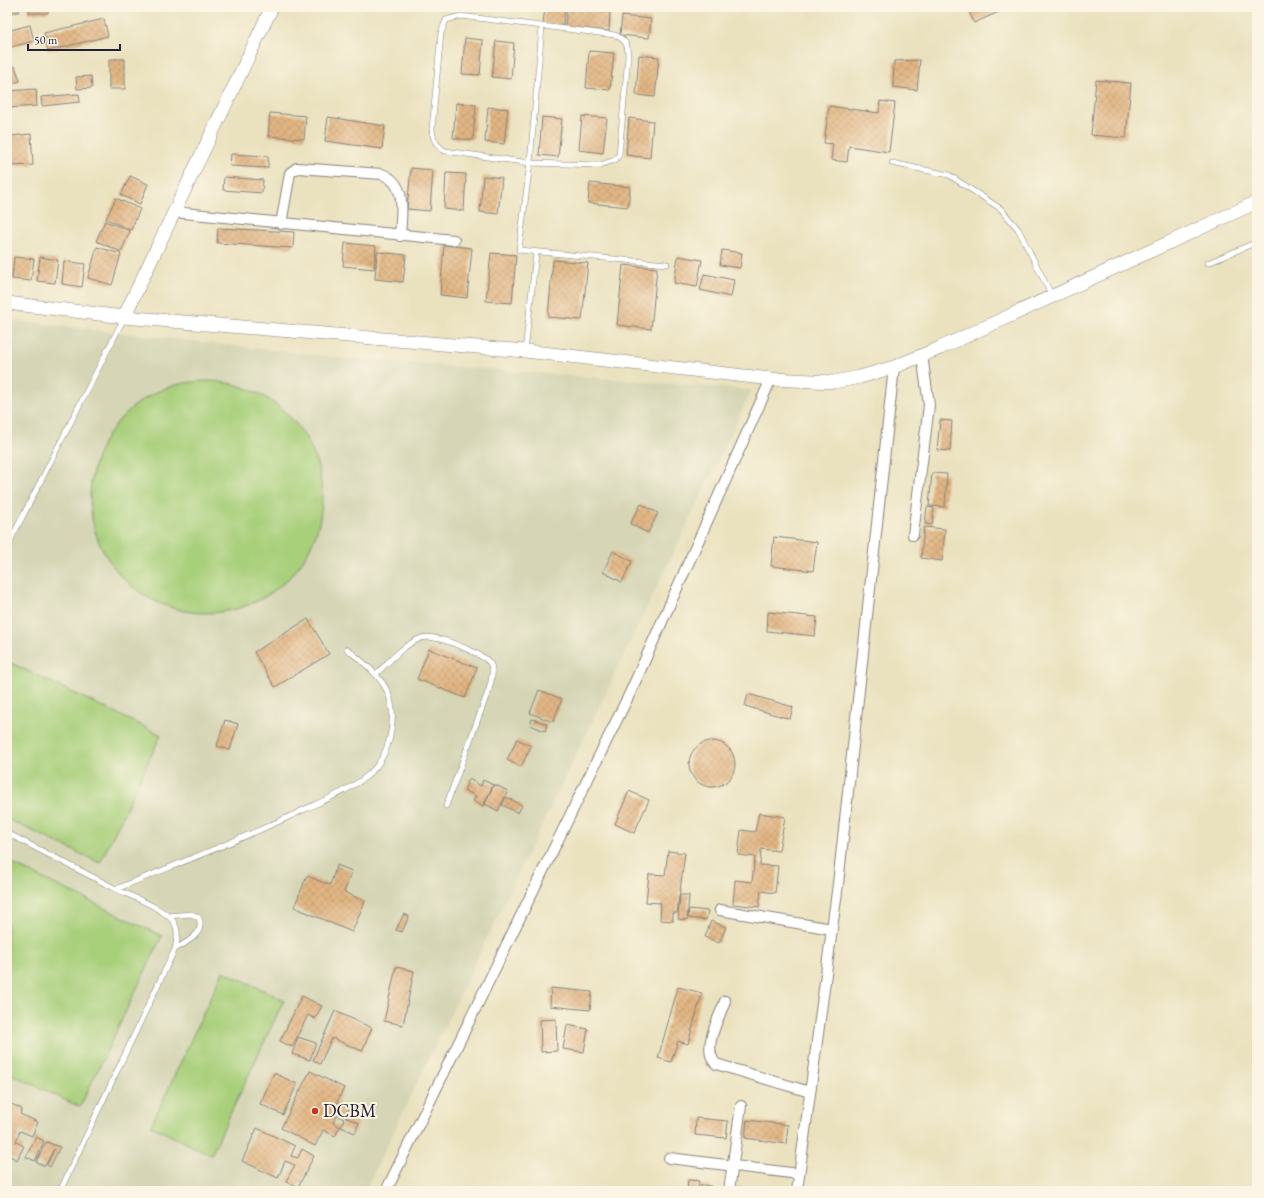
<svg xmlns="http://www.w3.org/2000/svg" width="1264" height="1198" font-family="'EB Garamond',serif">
  <defs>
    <pattern id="building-cross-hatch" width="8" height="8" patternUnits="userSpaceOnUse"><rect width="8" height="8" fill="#e2b683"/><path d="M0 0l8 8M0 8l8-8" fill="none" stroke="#c29c72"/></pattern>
  </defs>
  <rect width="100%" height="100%" fill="#fcf5e5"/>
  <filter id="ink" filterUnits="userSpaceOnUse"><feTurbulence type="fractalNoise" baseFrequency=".025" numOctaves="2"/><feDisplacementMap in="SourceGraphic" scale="8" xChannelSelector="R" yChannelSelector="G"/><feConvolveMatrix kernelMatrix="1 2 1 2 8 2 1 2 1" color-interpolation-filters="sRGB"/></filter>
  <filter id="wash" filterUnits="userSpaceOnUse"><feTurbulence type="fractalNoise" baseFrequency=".012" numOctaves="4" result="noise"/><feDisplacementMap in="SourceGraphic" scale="16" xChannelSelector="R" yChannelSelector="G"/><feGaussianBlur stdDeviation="0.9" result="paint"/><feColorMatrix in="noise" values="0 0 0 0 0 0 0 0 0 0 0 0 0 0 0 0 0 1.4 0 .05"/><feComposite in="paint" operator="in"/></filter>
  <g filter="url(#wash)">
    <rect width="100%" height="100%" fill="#eae2bf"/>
    <path fill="#d6d6b6" d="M7,320L334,357L752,390L365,1191H7Z"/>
    <path fill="#a8cf7a" stroke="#65785a" d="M90 497a116 116 0 1 1 232 0a116 116 0 1 1-232 0Z
      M7,661L161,735L100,863L7,819Z
      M7,861L162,936L80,1107L7,1072Z
      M223,971L284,1000L211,1155L151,1126Z"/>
    <g id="blocks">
      <path fill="url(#building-cross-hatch)" d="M7,7H19V12H7Z
        M29,7H48V13H29Z
        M545,7H565L563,26L543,24Z
        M967,7H1002L1003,10L974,23Z
        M567,8L610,12L609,31L565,27Z
        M622,16L651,19L649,38L620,35Z
        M104,19L108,36L48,51L44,33Z
        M30,25L34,41L7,48V31Z
        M465,38L483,40L480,75L462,74Z
        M496,41L514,43L511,79L492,77Z
        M589,51L614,53L610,90L586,88Z
        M639,55L659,57L655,97L636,95Z
        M109,59H125V89H109Z
        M920,60L917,90L893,87L894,61Z
        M15,66L20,81L7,85V69Z
        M91,76L92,88L77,89L76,77Z
        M1096,80L1131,83L1126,138L1091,135Z
        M36,89L37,106L7,108V91Z
        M79,94L80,102L42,106L41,97Z
        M880,101L895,103L889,152L849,146L847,162L831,160L833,144L824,143L829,106L879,113Z
        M456,103L476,105L473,140L453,138Z
        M488,107L508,109L504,144L485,142Z
        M270,113L306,116L304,139L268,136Z
        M582,116L607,118L603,153L579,150Z
        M328,117L385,126L382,149L325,141Z
        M542,117L562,119L558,157L539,155Z
        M629,118L653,121L650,158L626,155Z
        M31,134L33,165L12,166L10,136Z
        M231,154L268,156V168L230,166Z
        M411,168L433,170L430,211L407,209Z
        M446,173L466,174L464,211L444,209Z
        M130,176L148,184L140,204L121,195Z
        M483,176L502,178L498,214L480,212Z
        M224,177L263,180L262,193L223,190Z
        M590,183L630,187L628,207L588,203Z
        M116,198L140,209L131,230L106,219Z
        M105,221L130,231L121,252L96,241Z
        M218,228L294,232L293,248L217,243Z
        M345,243L376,246L374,269L343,266Z
        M444,245L472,248L467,298L440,295Z
        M97,247L121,254L112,285L88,278Z
        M722,250L742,253L740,268L720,265Z
        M377,252L406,255L403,282L375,279Z
        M491,253L516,255L512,303L486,301Z
        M678,256L702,260L697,287L674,283Z
        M14,257L34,259L31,281L12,279Z
        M40,257L58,260L55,283L37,281Z
        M553,260L588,263L582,320L548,317Z
        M64,261L85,264L82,287L62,284Z
        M623,265L657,268L651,329L617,325Z
        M704,274L734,280L731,297L700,290Z
        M940,420L952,421L950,451L937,450Z
        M932,473L947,474L945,507L929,506Z
        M641,504L658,513L648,533L630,524Z
        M927,507L934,508L932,525L925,524Z
        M924,527L945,529L942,561L921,558Z
        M774,537L817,542L813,571L771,566Z
        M613,551L632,561L622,582L603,572Z
        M768,612L817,617L815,636L767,631Z
        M308,619L329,654L275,687L254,652Z
        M429,649L477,668L465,698L417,679Z
        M539,690L562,699L553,722L530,713Z
        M748,694L793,707L790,719L745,706Z
        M532,719L547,724L545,731L530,725Z
        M225,720L238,724L230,750L217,746Z
        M517,739L531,746L521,767L507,760Z
        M689 764a23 23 0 1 1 46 0a23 23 0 1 1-46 0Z
        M469,779L481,786L483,780L493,785L483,806L473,801L476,796L464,790Z
        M494,784L508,791L498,811L485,804Z
        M629,791L649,800L634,833L615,824Z
        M506,797L522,805L518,813L502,805Z
        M759,813L785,817L779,851L761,849L760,865L778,866L775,893L761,891L759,907L733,904L735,880L752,882L755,857L738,855L741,830L755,832Z
        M668,851L685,853L677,913H673V921L660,920L661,903L646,902L649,874L665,875Z
        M337,865L352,871L344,892L365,901L352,932L294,907L307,876L330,885Z
        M680,895H689L687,920L678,919Z
        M689,909L708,911L706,920L688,918Z
        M404,914L409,916L402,932L396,930Z
        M711,921L726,927L719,943L705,937Z
        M396,967L414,971L403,1025L384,1021Z
        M678,987L702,993L688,1044L678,1041L671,1062L658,1058Z
        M551,988L592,992L590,1010L550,1006Z
        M302,996L322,1006L315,1019L308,1015L292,1047L280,1041Z
        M335,1011L372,1028L362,1051L332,1038L320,1064L313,1060Z
        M556,1019L557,1051L541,1052L540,1020Z
        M567,1025L588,1029L584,1052L563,1049Z
        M298,1037L316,1043L310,1060L292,1054Z
        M310,1071L344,1088L337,1102L349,1108L345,1117L359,1123L355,1133L341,1127L344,1119L337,1115L333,1123L340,1127L335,1136L323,1130L315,1146L281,1128Z
        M274,1073L297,1084L283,1115L260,1104Z
        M7,1102L22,1109L20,1114L38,1122L32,1136L20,1131L16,1142L24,1146L17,1160L8,1155L11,1151L7,1149Z
        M696,1118L728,1121L726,1138L695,1135Z
        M747,1120L788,1125L786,1144L745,1138Z
        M257,1128L295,1146L291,1156L298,1158L302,1149L314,1156L298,1187L286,1181L295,1165L285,1161L278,1178L242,1161Z
        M36,1137L44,1141L35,1161L26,1157Z
        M46,1142L60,1147L50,1167L47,1165L54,1149L45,1166L36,1162Z
        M688,1180L699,1181L698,1191H687Z
        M701,1185L711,1186L710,1191H700Z
        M738,1187L751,1189V1191H737Z"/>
    </g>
  </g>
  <g filter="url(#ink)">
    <use href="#blocks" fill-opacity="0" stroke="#86827d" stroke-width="1"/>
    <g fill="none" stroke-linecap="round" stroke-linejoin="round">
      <defs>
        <path id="service" d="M461,16L615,35C626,40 628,45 628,57L619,155L615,160L600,165L530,163L445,151C436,145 433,140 432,129L441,33L446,20Z
          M542,27L530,163L519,250L667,264
          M892,163L949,175L1001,209L1018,229L1052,296
          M1208,263L1257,242
          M525,351L536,253
          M7,547L124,318
          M376,674C388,663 402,646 419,639C423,637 429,637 434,638C445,639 487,655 491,665C494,673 491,682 489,689L446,806
          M7,833L116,889C179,863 242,840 303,810C325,800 348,791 367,776C390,757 398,719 388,693C381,675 361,661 347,649
          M167,916L192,914L199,918C205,934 187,942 175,949
          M60,1191L175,949C177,941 179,932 175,924C167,909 132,897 116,889"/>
        <path id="minor" d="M174,212L454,240
          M281,224L290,173L297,168L382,174C408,184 401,213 400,236
          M913,535L929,405L922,355
          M720,910L832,929
          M725,1001C719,1019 701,1048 716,1064L810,1092
          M669,1158L799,1174
          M386,1191L630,693L771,379
          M729,1191L741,1106
          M797,1191L838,884L894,367"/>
        <path id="tertiary" d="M7,303L124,317L525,351L771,379L834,382L860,377L894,367L940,348L1257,202
          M124,317L272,7"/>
      </defs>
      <use href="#service" stroke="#86827d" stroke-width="6"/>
      <use href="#minor" stroke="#86827d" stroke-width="12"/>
      <use href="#tertiary" stroke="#86827d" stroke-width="14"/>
      <use href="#service" stroke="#fff" stroke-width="5"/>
      <use href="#minor" stroke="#fff" stroke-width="10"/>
      <use href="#tertiary" stroke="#fff" stroke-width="13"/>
    </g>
  </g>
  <circle fill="#c8321e" stroke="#fcf5e5" stroke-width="1.5" cx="315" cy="1111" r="4"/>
  <g text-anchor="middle" stroke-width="4" stroke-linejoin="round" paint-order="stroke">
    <g font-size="18" fill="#22223b" stroke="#fcf5e5" text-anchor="start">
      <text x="323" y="1117">DCBM</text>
    </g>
  </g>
  <rect width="1264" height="1198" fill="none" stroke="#fcf5e5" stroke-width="24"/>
  <path d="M28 44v6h92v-6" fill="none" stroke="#22223b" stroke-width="2"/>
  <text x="34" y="44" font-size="12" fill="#22223b" stroke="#fcf5e5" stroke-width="3" paint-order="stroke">50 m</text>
</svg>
